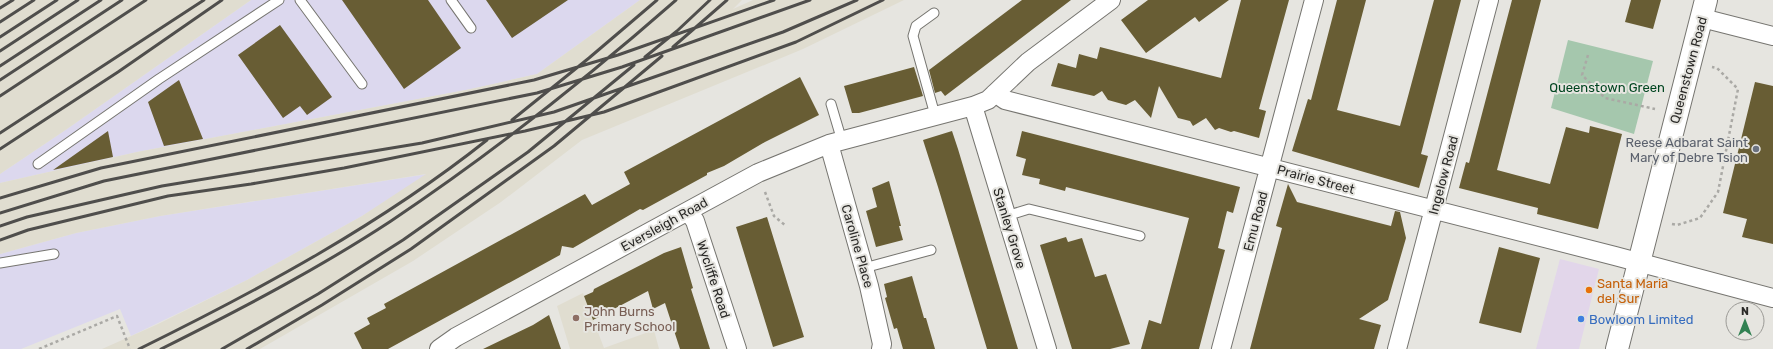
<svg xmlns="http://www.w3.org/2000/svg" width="1773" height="349" font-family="Rubik,sans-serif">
  <rect width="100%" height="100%" fill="#e6e5e0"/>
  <path fill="#e2d6ea" d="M1560,259L1599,269L1579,349H1536Z"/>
  <path fill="#dcd8ee" d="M251,0H640L537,74L471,89L137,152L0,183V174L67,129Z
    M428,174L362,216L247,280L131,336L120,309L21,349H0V254L76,233L160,216Z"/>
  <path fill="#e0ddd0" d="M0,0H251L67,129L0,174Z
    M640,0H742L733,9L753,0H904L803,49L582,140L501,202L413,261L260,349H102L156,325L247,280L362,216L426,174L160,216L76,233L0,254V183L137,152L471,89L537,74Z
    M583,293L604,348L654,330L659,349H570L557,306Z"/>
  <path fill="#a5c7ad" d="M1568,40L1653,61L1634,134L1551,108Z"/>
  <path fill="#685d34" d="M342,0H428L461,48L404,89Z
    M486,0H568L512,38Z
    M1022,0H1071L945,96L941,91L935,93L929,70Z
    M1148,0H1229L1199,22L1195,17L1146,53L1121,20Z
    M1241,0H1289L1259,109L1266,111L1259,138L1234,131L1231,132L1219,128L1215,130L1206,118L1193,126L1190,121L1178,118L1159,86L1151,118L1135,100L1126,105L1108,100L1102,91L1094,96L1051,86L1058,63L1076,68L1079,54L1097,59L1100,47L1221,78Z
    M1337,0H1366L1337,110L1400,126L1434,0H1461L1421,154L1428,156L1419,188L1292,151L1308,99L1311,100Z
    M1512,0H1541L1497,170L1550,184L1566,127L1589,133L1590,126L1622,134L1598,229L1537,214L1538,208L1459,188L1466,162L1469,163Z
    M1631,0H1661L1653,29L1625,22Z
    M280,25L332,97L307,115L300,106L283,118L238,55Z
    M914,67L923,96L859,113H852L844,86Z
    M800,77L819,115L765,142L724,166L707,173V175L643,210L640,209L573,248L562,246L560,255L388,349H362L354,333L370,324L367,318L386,308L384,304L585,194L592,205L630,184L624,172Z
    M179,80L203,139L164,146L148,102Z
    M1755,82L1773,86V244L1742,237L1747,219L1723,213Z
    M108,131L113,157L53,170Z
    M952,131L958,149L1018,349H987L938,187L923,140Z
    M1022,131L1240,187L1233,213L1227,211L1218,248L1225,250L1199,349H1141L1149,320L1161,324L1189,218L1066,187L1065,191L1039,184L1040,179L1022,175L1026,159L1016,156Z
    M889,181L901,226H899L903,240L876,247L866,211L877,207L872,188Z
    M1288,184L1297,202L1391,226L1395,211L1400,212L1406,238L1388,300L1359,319L1381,325L1374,349H1250L1282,228L1276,226Z
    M767,217L804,337L773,347L736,227Z
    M1066,237L1068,242L1082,238L1095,277L1106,274L1130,344L1110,349H1072L1040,245Z
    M681,247L693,288L691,289L710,349H680L665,303L653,309L648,291L593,320L584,296L593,292L594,289L664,253Z
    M1499,247L1540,258L1521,333L1479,323Z
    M912,276L924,318H926L935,349H903L897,328L894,329L885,298L887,297L884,284Z
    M549,315L561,349H483L533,325Z"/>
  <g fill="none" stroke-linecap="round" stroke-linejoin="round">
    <defs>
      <path id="service" d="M300,0L362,84
        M451,0L471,28
        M934,13L916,26L913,36L935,115
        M831,104L842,141
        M38,164L159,79L279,0
        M1006,216L1029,209L1140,236
        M0,263L54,254
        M864,268L931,250"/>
      <path id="minor" d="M1702,18L1773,36
        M995,93L1005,100L1615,256L1773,298
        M973,106L1047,349
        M829,144L869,286L882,344L881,349
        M688,211L695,221L737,349
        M439,349L456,337L758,173L829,144L973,106L988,100L1028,62L1111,0
        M1221,349L1314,0
        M1397,349L1489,0"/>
      <path id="primary" d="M1617,349L1706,0"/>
    </defs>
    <use href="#service" stroke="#767570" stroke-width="11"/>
    <use href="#minor" stroke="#767570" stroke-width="20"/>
    <use href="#primary" stroke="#767570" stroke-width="24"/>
    <path stroke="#aaa9a5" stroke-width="2.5" stroke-dasharray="3 3" stroke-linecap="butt" d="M1588,55L1582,75L1605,98L1655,109
      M765,192L774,216L786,226
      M1672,224L1677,225L1700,218L1718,192L1738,89L1717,68L1712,67
      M39,349L117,316L130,349"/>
    <use href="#service" stroke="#fff" stroke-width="9"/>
    <use href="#minor" stroke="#fff" stroke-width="18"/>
    <use href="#primary" stroke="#fff" stroke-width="22"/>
    <path stroke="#4f4e4c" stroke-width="3" d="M0,8L13,0
      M0,22L34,0
      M0,37L57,0
      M673,47L727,0
      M0,51L78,0
      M645,57L677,31L710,0
      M0,66L101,0
      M0,80L122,0
      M0,96L146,0
      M512,120L589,58L657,0
      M0,133L204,0
      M0,149L118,72L222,0
      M0,198L101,168L534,80L618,55L774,0
      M0,213L104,181L537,93L622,67L810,0
      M0,226L27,217L162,186L422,143L554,112L783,32L857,0
      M0,240L28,230L168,196L251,184L344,168L525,131L604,112L796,42L883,0
      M139,349C261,289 381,224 487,140
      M161,349C239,310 318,269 391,221C491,154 586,79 676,0
      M222,349L318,294L403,240L528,152L634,65
      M247,349L322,305L411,249L554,146L662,56"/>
  </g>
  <circle fill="#6b7280" stroke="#e6e5e0" stroke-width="1.5" cx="1756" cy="149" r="4"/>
  <circle fill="#e8710a" stroke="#e6e5e0" stroke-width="1.5" cx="1589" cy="290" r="4"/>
  <circle fill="#8d6e63" stroke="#e6e5e0" stroke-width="1.5" cx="576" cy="318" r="4"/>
  <circle fill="#3f7fe0" stroke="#e6e5e0" stroke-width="1.5" cx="1581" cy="319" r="4"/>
  <g text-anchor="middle" stroke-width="4" stroke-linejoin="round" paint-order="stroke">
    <g font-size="13" fill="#2a2927" stroke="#e6e5e0">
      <text transform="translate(1688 70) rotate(-75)" y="5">Queenstown Road</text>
      <text transform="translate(1443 175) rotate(-75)" y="5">Ingelow Road</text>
      <text transform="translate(1316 179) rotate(15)" y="5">Prairie Street</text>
      <text transform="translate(1255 221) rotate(-75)" y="5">Emu Road</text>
      <text transform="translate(664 224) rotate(-29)" y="5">Eversleigh Road</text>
      <text transform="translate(1010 228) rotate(73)" y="5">Stanley Grove</text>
      <text transform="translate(858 246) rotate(74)" y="5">Caroline Place</text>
      <text transform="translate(714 279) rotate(72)" y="5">Wycliffe Road</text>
    </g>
    <g font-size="13" fill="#004520" stroke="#e6e5e0">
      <text x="1607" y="92">Queenstown Green</text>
    </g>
    <g font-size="13" fill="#5b616d" stroke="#e6e5e0" text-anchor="end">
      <text x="1748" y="147">Reese Adbarat Saint<tspan x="1748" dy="15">Mary of Debre Tsion</tspan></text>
    </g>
    <g font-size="13" fill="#c56008" stroke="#e6e5e0" text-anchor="start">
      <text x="1597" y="288">Santa Maria<tspan x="1597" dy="15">del Sur</tspan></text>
    </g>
    <g font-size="13" fill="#785e54" stroke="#e6e5e0" text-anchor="start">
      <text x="584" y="316">John Burns<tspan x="584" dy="15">Primary School</tspan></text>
    </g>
    <g font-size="13" fill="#366cbe" stroke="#e6e5e0" text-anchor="start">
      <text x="1589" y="324">Bowloom Limited</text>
    </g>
  </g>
  <g transform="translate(1745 321)"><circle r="19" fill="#e6e5e0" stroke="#9b9a96"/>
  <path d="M0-3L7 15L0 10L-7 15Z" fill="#328152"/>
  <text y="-6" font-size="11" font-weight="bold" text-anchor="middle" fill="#2a2927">N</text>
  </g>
</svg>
